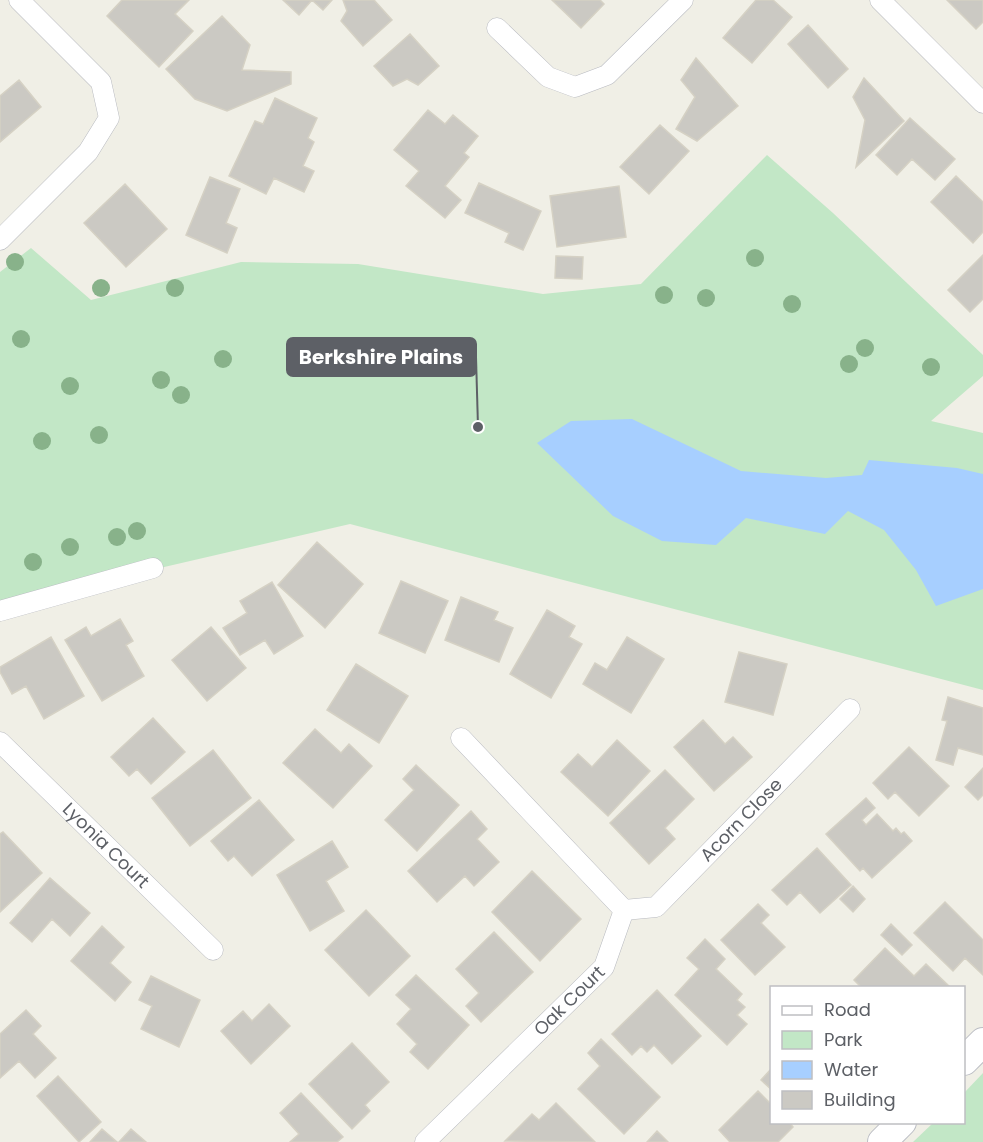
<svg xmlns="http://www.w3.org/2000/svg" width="983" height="1142" font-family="Poppins,sans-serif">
  <rect width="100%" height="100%" fill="#f0efe6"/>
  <path fill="#c2e7c6" d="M767,155L833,213L983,355V376L931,421L983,433V690L350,524L0,605V272L31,248L91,300L241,262L358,264L543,294L641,284Z
    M983,1073V1142H913L933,1123L964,1122V1093Z"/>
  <path fill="#a7cfff" d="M632,419L741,471L826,478L862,475L869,460L957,468L983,474V589L936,606L916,570L884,530L848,511L825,534L746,518L716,545L662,541L613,516L537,443L571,421Z"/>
  <path fill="#cbc9c3" stroke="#d5d1c4" stroke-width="1.5" d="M122,0H189L175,14L193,31L159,67L107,16Z
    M283,0H312L299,15Z
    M312,0H332L323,10Z
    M343,0H374L392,20L363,46L341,21L347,11Z
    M552,0H600L604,4L581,28Z
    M756,0H773L792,17L752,63L723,38Z
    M947,0H983V22L976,29Z
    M222,16L250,45L242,70L291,72V84L227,111L195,99L166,69Z
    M808,25L848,69L828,88L788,44Z
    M410,34L439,66L418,85L407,79L393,86L374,66Z
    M696,58L738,106L697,141L676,129L695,97L681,80Z
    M864,78L904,121L856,167L865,120L853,97Z
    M19,80L41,107L0,142V96Z
    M275,98L317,118L308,138L314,142L303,166L314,171L304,192L274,178L266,194L229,176L255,121L263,124Z
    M428,110L445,124L453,115L478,136L464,153L469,157L445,186L461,200L445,218L406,186L419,171L394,150Z
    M910,118L955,159L935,180L912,159L897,175L876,155Z
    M660,125L689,151L649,194L620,167Z
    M956,176L983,202V232L973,243L931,202Z
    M210,177L240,189L226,223L237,228L227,253L186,235Z
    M479,183L541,211L523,250L505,242L509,233L465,213Z
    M125,184L167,229L126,267L84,223Z
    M619,186L626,237L557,247L550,196Z
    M983,255V299L970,312L948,290Z
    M556,256L583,257L582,279L555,278Z
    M317,542L363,584L325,628L278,585Z
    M401,581L448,601L425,653L379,633Z
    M272,582L303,636L274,654L265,640L240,655L223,628L247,613L240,601Z
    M461,597L498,612L494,620L513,628L499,662L445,640Z
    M547,610L575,626L569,637L582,644L551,698L510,674Z
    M120,619L133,641L126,645L144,676L102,701L65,640L86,627L91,636Z
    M211,627L246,668L207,701L172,660Z
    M51,637L84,696L44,719L26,686L12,694L0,672V667Z
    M627,637L664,659L631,713L583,684L595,663L607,670Z
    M739,652L787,664L773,715L725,702Z
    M356,664L408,696L379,743L327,710Z
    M948,697L983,708V755L958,748L953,765L936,760L947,721L942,720Z
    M153,718L185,752L151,784L137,769L129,776L111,757Z
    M703,720L725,744L733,737L752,757L714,791L674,747Z
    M315,729L341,753L349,744L372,766L333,808L283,763Z
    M617,740L650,771L608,816L561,772L578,754L592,767Z
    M909,747L949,786L919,816L895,792L888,799L873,783Z
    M213,750L251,798L190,846L152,798Z
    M416,765L459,805L417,851L385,820L414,790L403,779Z
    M983,768V795L978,800L965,787Z
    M665,770L694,799L665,828L675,839L649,864L610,823Z
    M866,798L875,808L862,820L866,825L877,814L893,831L896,828L901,834L904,832L912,841L872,878L863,868L860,871L826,834Z
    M259,800L294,840L252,876L234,856L228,861L211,841Z
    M471,811L487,829L477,839L499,862L474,886L465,876L437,902L408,871Z
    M3,832L42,873L0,912V834Z
    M332,841L348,867L326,881L344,911L310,931L277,875Z
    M817,848L851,885L820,913L800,892L787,905L772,890Z
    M532,871L581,919L540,961L492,912Z
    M50,878L90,913L70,936L52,919L32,942L10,923Z
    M853,886L865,899L853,912L840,899Z
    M945,902L983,940V975L965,958L953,971L914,933Z
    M758,904L769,915L761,923L785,947L755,975L721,940Z
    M366,910L410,956L369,996L325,950Z
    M891,924L912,945L902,955L881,935Z
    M102,926L124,947L110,963L131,982L115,1001L71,961Z
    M494,932L533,972L481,1022L466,1006L479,993L456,969Z
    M705,939L725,959L716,969L742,994L737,1000L745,1007L737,1015L747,1024L727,1045L675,995L699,969L687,958Z
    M885,948L914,976L926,964L949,986L862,988L854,980Z
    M416,975L469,1025L428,1069L410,1052L417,1044L397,1024L411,1009L396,995Z
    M151,976L200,1000L179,1047L141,1029L152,1006L139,1000Z
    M657,990L701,1036L672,1064L654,1045L647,1052L641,1046L632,1055L612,1034Z
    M269,1004L290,1026L251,1064L221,1031L243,1011L252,1021Z
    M26,1010L41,1026L33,1034L56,1058L35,1078L19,1061L0,1078V1034Z
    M601,1039L660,1097L624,1134L578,1089L600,1066L588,1053Z
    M352,1043L389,1082L365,1105L370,1111L352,1129L309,1084Z
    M772,1068V1090L761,1080Z
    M58,1076L101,1122L79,1142L37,1096Z
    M758,1091L772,1105V1122H789L793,1127L778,1142H730L719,1130Z
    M301,1093L343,1137L337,1142H290L299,1134L280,1113Z
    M556,1103L595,1142L505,1141L532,1114L539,1120Z
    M102,1129L117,1142H90Z
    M131,1129L146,1142H119Z
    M657,1131L668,1142H647Z"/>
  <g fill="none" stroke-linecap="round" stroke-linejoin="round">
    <defs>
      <g id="street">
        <path d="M880,0L983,103"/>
        <path d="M497,28L548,77L575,87L607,75L683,0"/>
        <path d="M0,240L88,152L109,118L101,82L19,0"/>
        <path d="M0,611L153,568"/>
        <path id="s1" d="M0,742L213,950"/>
        <path id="s2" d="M624,910L656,907L850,709"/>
        <path id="s3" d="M425,1142L604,967L624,910L461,738"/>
      </g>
      <path id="secondary" d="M964,1061L983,1042
        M882,1142L902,1122"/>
    </defs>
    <use href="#street" stroke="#b8bac0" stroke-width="21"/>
    <use href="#secondary" stroke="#bbbdc4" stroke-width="30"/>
    <use href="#street" stroke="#fff" stroke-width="20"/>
    <use href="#secondary" stroke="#fff" stroke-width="28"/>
  </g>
  <g fill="#88b28a">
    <circle cx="755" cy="258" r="9"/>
    <circle cx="15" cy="262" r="9"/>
    <circle cx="101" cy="288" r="9"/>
    <circle cx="175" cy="288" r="9"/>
    <circle cx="664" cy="295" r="9"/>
    <circle cx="706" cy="298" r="9"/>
    <circle cx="792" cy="304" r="9"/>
    <circle cx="21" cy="339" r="9"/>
    <circle cx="865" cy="348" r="9"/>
    <circle cx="223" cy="359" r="9"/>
    <circle cx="849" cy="364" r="9"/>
    <circle cx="931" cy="367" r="9"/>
    <circle cx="161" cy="380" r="9"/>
    <circle cx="70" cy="386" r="9"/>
    <circle cx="181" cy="395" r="9"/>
    <circle cx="99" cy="435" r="9"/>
    <circle cx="42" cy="441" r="9"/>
    <circle cx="137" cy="531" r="9"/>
    <circle cx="117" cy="537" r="9"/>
    <circle cx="70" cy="547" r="9"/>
    <circle cx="33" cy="562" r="9"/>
  </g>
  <g text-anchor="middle" stroke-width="4.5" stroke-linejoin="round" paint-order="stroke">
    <g font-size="18" fill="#5d6066" stroke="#fff">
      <text dy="6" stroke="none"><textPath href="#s2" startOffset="154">Acorn Close</textPath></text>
      <text dy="6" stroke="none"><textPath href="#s1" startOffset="148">Lyonia Court</textPath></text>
      <text dy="6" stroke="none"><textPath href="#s3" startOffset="202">Oak Court</textPath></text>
    </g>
  </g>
  <path fill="none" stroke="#5d6066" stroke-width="2" d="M478 427L476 357"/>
  <circle fill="#5d6066" stroke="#fff" stroke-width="2" cx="478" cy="427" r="6"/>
  <rect fill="#5d6066" stroke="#5d6066" stroke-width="2" x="287" y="338" width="189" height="38" rx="6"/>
  <g font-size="20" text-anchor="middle" font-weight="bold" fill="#fff">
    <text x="381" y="364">Berkshire Plains</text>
  </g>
  <rect x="770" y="986" width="195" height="138" fill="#ffffff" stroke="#bebfc2" stroke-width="1.5"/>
  <rect x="782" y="1006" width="30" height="9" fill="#ffffff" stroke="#bebfc2" stroke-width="1.5"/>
  <text x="824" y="1016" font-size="18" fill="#5d6066">Road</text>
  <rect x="782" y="1031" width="30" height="18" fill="#c2e7c6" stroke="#bebfc2" stroke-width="1.5"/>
  <text x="824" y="1046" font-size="18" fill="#5d6066">Park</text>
  <rect x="782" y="1061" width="30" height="18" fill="#a7cfff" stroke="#bebfc2" stroke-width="1.5"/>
  <text x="824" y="1076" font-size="18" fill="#5d6066">Water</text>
  <rect x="782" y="1091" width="30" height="18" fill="#cbc9c3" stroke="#bebfc2" stroke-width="1.5"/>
  <text x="824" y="1106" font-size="18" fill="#5d6066">Building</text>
</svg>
